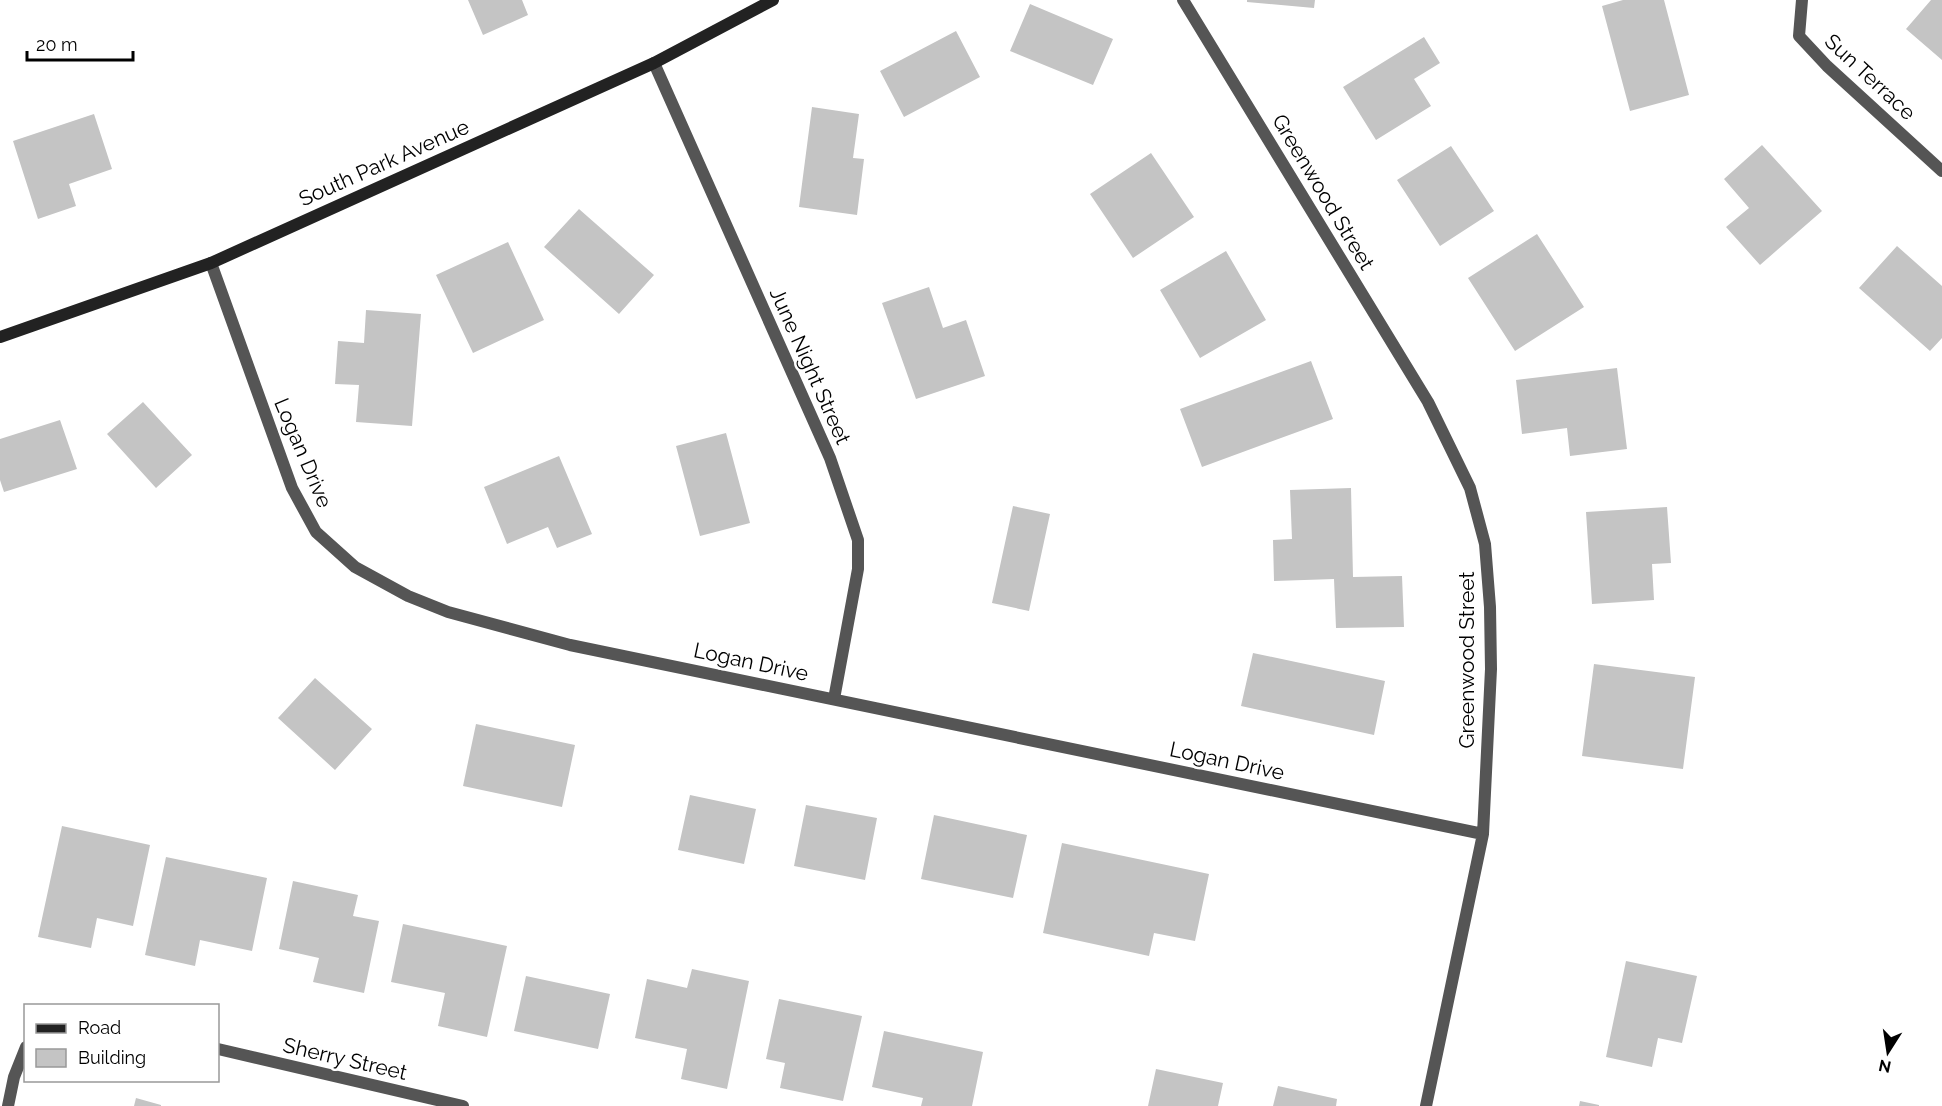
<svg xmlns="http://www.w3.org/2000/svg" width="1942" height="1106" font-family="Raleway,sans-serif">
  <rect width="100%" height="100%" fill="#fff"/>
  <path fill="#c4c4c4" d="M468,0H522L528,15L483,35Z
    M1247,0H1315L1314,8L1247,2Z
    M1623,0H1664L1689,95L1630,111L1602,6Z
    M1931,0H1942V60L1906,29Z
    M1030,4L1113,39L1093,85L1010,51Z
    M956,31L980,77L904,117L880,71Z
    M1424,37L1440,63L1414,79L1431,106L1376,140L1343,87Z
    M812,107L859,114L853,158L864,159L857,215L799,207Z
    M94,114L112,169L69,184L76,206L38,219L13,141Z
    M1762,145L1822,211L1760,265L1726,227L1749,208L1724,179Z
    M1451,146L1494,211L1440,246L1397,180Z
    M1151,153L1194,217L1133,258L1090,194Z
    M579,209L654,275L619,314L544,247Z
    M1537,234L1584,307L1515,351L1468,278Z
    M508,242L544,320L473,353L436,275Z
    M1897,246L1942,286V338L1930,351L1859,288Z
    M1226,251L1266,320L1200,358L1160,290Z
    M929,287L943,328L966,320L985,376L916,399L882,303Z
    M366,310L421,314L412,426L356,422L359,385L335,384L338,341L364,343Z
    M1311,361L1333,419L1202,467L1180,409Z
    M1617,368L1627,449L1570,456L1567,428L1522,434L1516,380Z
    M143,402L192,455L156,488L107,434Z
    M60,420L77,469L4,492L0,480V439Z
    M726,433L750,523L700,536L676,446Z
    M559,456L592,534L557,548L548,527L507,544L484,487Z
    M1351,488L1353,577L1402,576L1404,627L1336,628L1334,579L1274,581L1273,540L1292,539L1290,490Z
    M1013,506L1050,514L1029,611L992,603Z
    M1667,507L1671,563L1652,564L1654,600L1592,604L1586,512Z
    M1253,653L1385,681L1374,735L1241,706Z
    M1594,664L1695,677L1683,769L1582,756Z
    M315,678L372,729L335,770L278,718Z
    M476,724L575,745L562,807L463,786Z
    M690,795L756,809L744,864L678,850Z
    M806,805L877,818L865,880L794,866Z
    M934,815L1027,835L1013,898L921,879Z
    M62,826L150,845L133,926L97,918L91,948L38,937Z
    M1062,843L1209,874L1195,941L1154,933L1149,956L1043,933Z
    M166,857L267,878L252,951L200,940L195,966L145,955Z
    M293,881L358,895L353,916L379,921L364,993L313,982L319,958L279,949Z
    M403,924L507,946L487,1037L438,1026L445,993L391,982Z
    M1626,961L1697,976L1682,1043L1658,1038L1652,1067L1606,1057Z
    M692,969L749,981L727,1089L681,1079L687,1049L635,1038L647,979L687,988Z
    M526,976L610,994L598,1049L514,1031Z
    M779,999L862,1016L843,1101L780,1088L785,1063L766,1059Z
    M884,1031L983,1052L972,1106H921L923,1098L872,1087Z
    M1156,1069L1223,1083L1218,1106H1148Z
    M1278,1086L1337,1099L1336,1106H1273Z
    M136,1098L161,1105V1106H134Z
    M1580,1101L1599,1105V1106H1579Z"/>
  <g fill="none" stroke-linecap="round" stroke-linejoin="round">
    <path stroke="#555" stroke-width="12" d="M1183,0L1428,402L1470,488L1485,544L1490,607L1491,669L1483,834L1426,1106
      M1802,0L1799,36L1827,66L1942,171
      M654,63L830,458L858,540V569L834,699
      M211,263L292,488L316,532L355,567L408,596L448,612L570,645L1483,834
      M218,1049L463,1106
      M8,1106L14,1077L26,1047"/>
    <path stroke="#222" stroke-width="12" d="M0,337L211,263L654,63L773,0"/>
  </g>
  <g text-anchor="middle" stroke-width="5" stroke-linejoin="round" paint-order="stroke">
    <g font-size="21" fill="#000" stroke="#fff">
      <text transform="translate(1870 77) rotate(43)" y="7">Sun Terrace</text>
      <text transform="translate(384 163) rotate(-24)" y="7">South Park Avenue</text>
      <text transform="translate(1323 192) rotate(59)" y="7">Greenwood Street</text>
      <text transform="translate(810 366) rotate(66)" y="7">June Night Street</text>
      <text transform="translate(303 453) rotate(67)" y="7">Logan Drive</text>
      <text transform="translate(1467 660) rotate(-90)" y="7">Greenwood Street</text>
      <text transform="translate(751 662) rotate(12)" y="7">Logan Drive</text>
      <text transform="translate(1227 761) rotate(12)" y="7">Logan Drive</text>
      <text transform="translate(345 1059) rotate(13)" y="7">Sherry Street</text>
    </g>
  </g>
  <rect x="24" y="1004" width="195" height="78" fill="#ffffff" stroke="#999999" stroke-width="1.5"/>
  <rect x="36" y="1024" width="30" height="9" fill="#222222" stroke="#999999" stroke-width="1.5"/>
  <text x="78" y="1034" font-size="18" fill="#000000">Road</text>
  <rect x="36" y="1049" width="30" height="18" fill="#c4c4c4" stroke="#999999" stroke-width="1.5"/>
  <text x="78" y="1064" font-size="18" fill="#000000">Building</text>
  <g transform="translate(1888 1052) rotate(192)" stroke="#ffffff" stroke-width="4.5" paint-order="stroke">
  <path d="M0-4.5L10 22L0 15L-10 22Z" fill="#000000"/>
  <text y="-9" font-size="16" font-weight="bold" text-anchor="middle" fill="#000000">N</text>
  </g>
  <path d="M27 51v9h106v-9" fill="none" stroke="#000000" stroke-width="3"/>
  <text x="36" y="51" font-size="18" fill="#000000" stroke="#ffffff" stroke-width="4.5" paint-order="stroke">20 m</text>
</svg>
